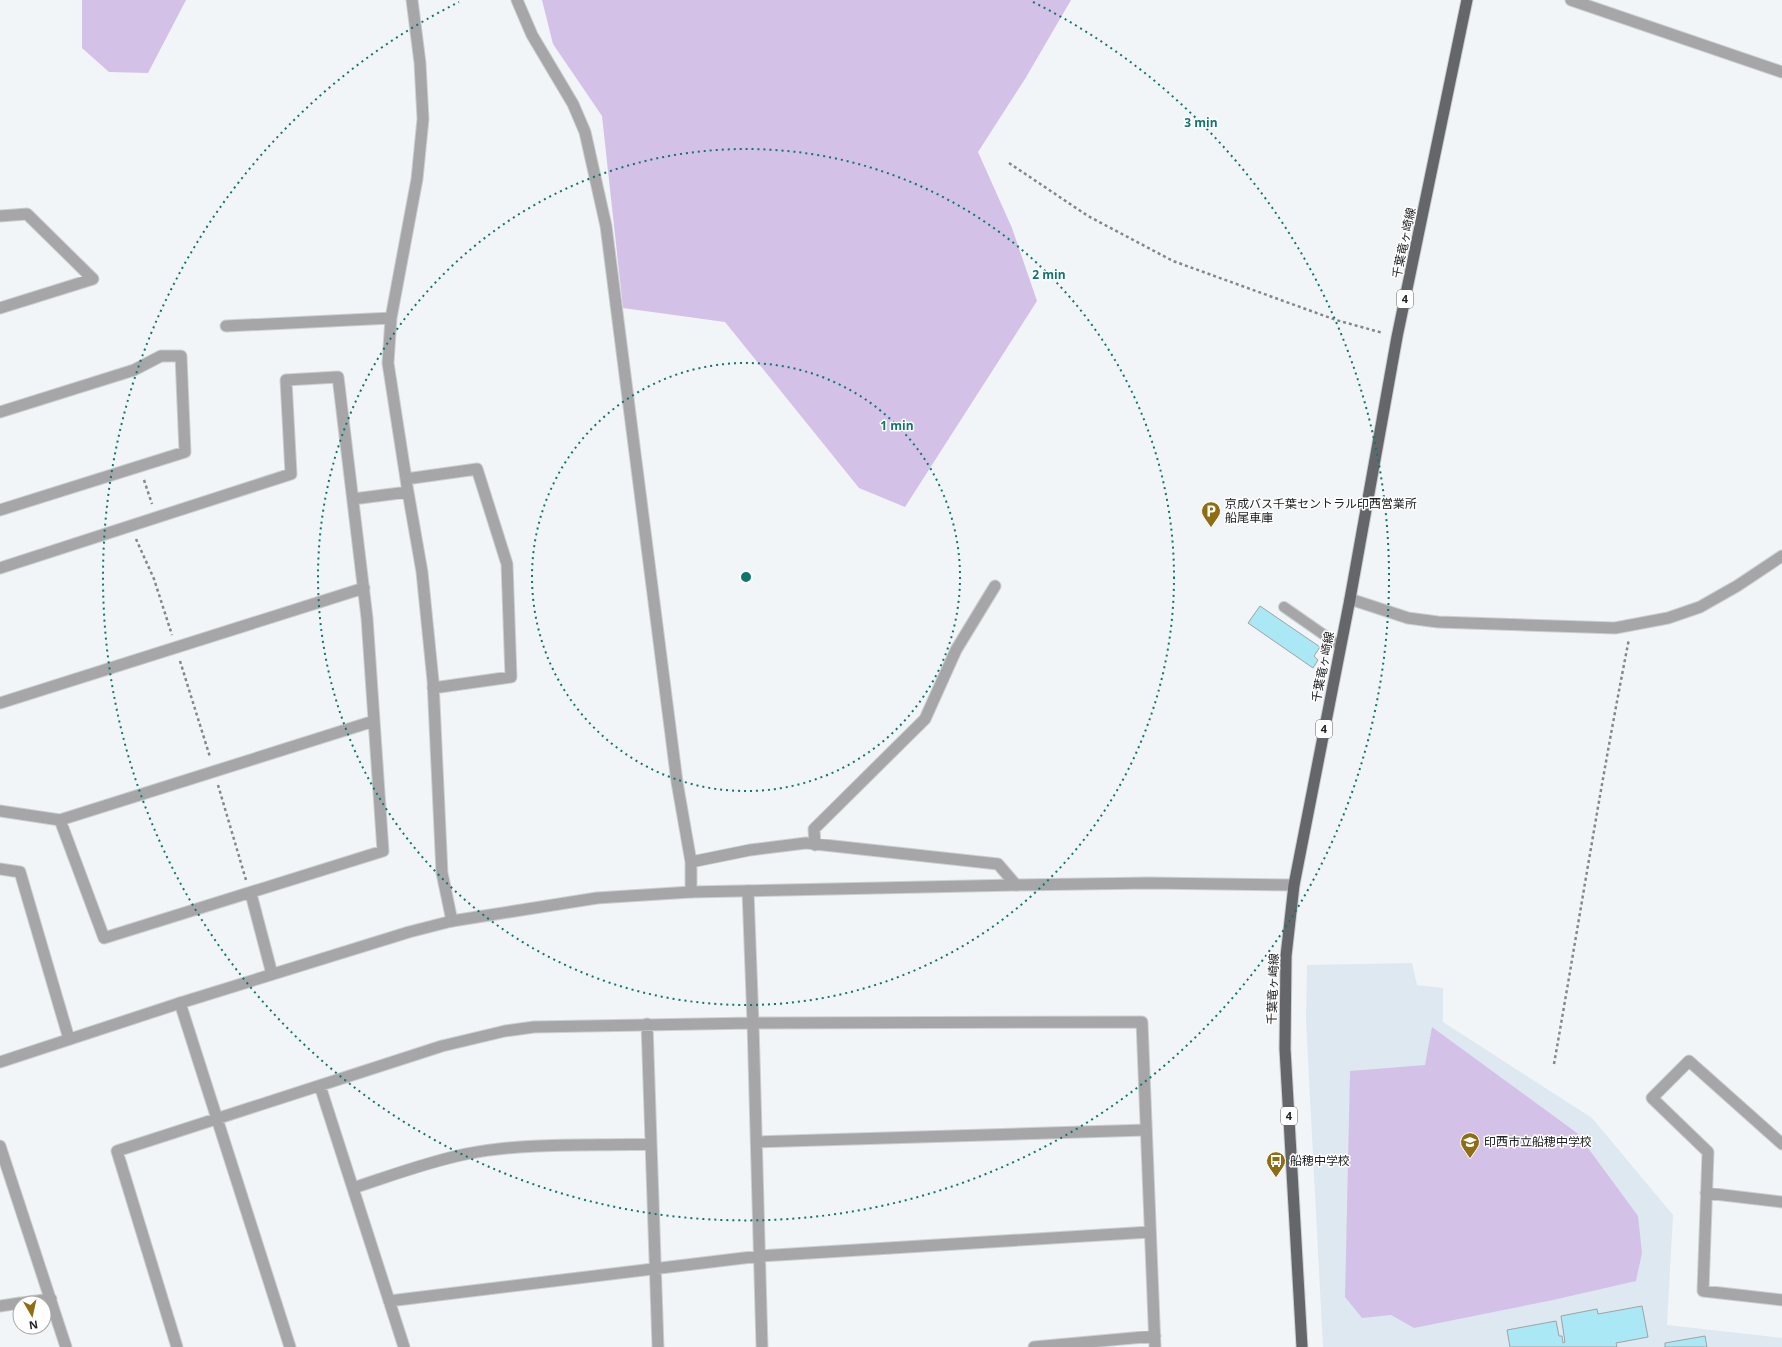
<svg xmlns="http://www.w3.org/2000/svg" width="1782" height="1347" font-family="'Open Sans','Noto Sans JP',sans-serif">
  <rect width="100%" height="100%" fill="#f1f5f8"/>
  <path fill="#dee8f0" d="M1412,963L1417,985L1443,988V1022L1592,1118L1673,1215L1667,1325L1782,1338V1347H1323L1306,1021L1307,965Z"/>
  <path fill="#d4c1e8" d="M82,0H186L148,73L109,72L82,48Z
    M542,0H1071L1025,79L978,152L1012,228L1037,301L905,507L859,488L725,322L623,308L602,116L553,44Z
    M1432,1027L1577,1133L1638,1216L1642,1253L1636,1281L1553,1300L1414,1328L1391,1315L1362,1318L1345,1297L1350,1071L1425,1065Z"/>
  <path fill="#abe8f5" stroke="#9ea3a4" d="M1260,606L1320,647L1314,656L1318,660L1313,668L1248,623Z
    M1642,1306L1648,1337L1616,1343L1617,1347H1510L1507,1330L1556,1321L1559,1336H1562L1563,1343L1565,1342L1561,1316L1597,1309L1598,1314Z
    M1705,1336L1707,1347H1665V1343Z"/>
  <g fill="none" stroke-linecap="round" stroke-linejoin="round">
    <defs>
      <path id="service" d="M1284,607L1340,646"/>
      <path id="minor" d="M517,0L532,35L573,104L585,132L606,226L677,782L691,862V892
        M1571,0L1782,72
        M0,216L27,214L93,279L0,308
        M391,318L417,179L423,119L420,63L412,0
        M226,326L391,318L388,363L408,492L422,572L433,681L442,873L452,921
        M0,412L134,370L161,356H181L185,452L0,510
        M406,479L477,469L507,564L511,677L433,688
        M353,499L408,492
        M0,568L291,474L286,380L338,377L367,618L383,851L104,938L60,820L0,811
        M1350,599L1408,618L1438,622L1615,628L1668,618L1700,607L1737,586L1782,556
        M0,703L364,588
        M60,820L374,721
        M815,845L814,829L925,719L956,650L995,586
        M691,862L750,850L806,843L998,864L1016,885
        M0,869L20,872L69,1039
        M748,891L753,1023L762,1347
        M251,894L272,974
        M180,1003L290,1347
        M647,1024L658,1347
        M320,1086L404,1347
        M757,1142L1146,1130
        M1782,1144L1689,1061L1652,1098L1708,1152L1703,1291L1782,1300
        M0,1146L66,1347
        M353,1188C390,1176 427,1162 466,1154C526,1142 590,1146 651,1144
        M1706,1193L1782,1202
        M389,1301L760,1256L1150,1232
        M22,1303L51,1299
        M0,1306L20,1303
        M177,1347L117,1151L442,1046L505,1031L534,1027L753,1023L1142,1022L1155,1347
        M1034,1347L1155,1336"/>
      <path id="tertiary" d="M0,1062L180,1003L409,932L452,921L597,898L691,892L1016,885L1149,883L1294,885"/>
      <path id="primary" d="M1302,1347L1285,1049L1286,956L1294,885L1350,599L1397,337L1467,0"/>
    </defs>
    <use href="#service" stroke="#cbcfd1" stroke-width="12"/>
    <use href="#minor" stroke="#cbcfd1" stroke-width="13"/>
    <use href="#tertiary" stroke="#cbcfd1" stroke-width="13"/>
    <use href="#primary" stroke="#cbcfd1" stroke-width="13"/>
    <path stroke="#858789" stroke-width="2.5" stroke-dasharray="3 3" stroke-linecap="butt" d="M1009,163L1088,216L1173,261L1336,320L1383,333
      M144,480L152,504
      M136,539L154,579L172,635
      M180,661L210,757
      M218,785L246,880
      M1554,1064C1579,923 1601,780 1629,639"/>
    <use href="#service" stroke="#a6a6a8" stroke-width="10"/>
    <use href="#minor" stroke="#a6a6a8" stroke-width="11"/>
    <use href="#tertiary" stroke="#a6a6a8" stroke-width="11"/>
    <use href="#primary" stroke="#656669" stroke-width="11"/>
  </g>
  <g fill="none" stroke="#0f766e" stroke-width="2" stroke-dasharray="2 4">
    <circle cx="746" cy="577" r="214"/>
    <circle cx="746" cy="577" r="428"/>
    <path d="M1033 2A643 643 0 1 1 459 2"/>
  </g>
  <defs>
    <symbol id="parking-pin" viewBox="-11 -11 22 30"><path d="M0 17L-7.5 6A9.5 9.5 0 1 1 7.5 6Z" fill="#8f6d12" stroke="#fff"/><path d="M-3.5-5.5H1a3.5 3.5 0 0 1 0 7H-1V5.5H-3.5ZM-1-3.4V-.6H.8a1.4 1.4 0 0 0 0-2.8Z" fill="#fff"/></symbol>
    <symbol id="school-pin" viewBox="-11 -11 22 30"><path d="M0 17L-7.5 6A9.5 9.5 0 1 1 7.5 6Z" fill="#8f6d12" stroke="#fff"/><path d="M0-5L7-2L0 1L-7-2ZM-4 1L0 2.5L4 1V4Q0 6-4 4Z" fill="#fff"/></symbol>
    <symbol id="bus-pin" viewBox="-11 -11 22 30"><path d="M0 17L-7.5 6A9.5 9.5 0 1 1 7.5 6Z" fill="#8f6d12" stroke="#fff"/><path d="M-5-6H5V4H4V6H2V4H-2V6H-4V4H-5ZM-3.5-4V0h7V-4ZM-3.5 1.2v1.5H-2V1.2ZM2 1.2v1.5H3.5V1.2Z" fill="#fff"/></symbol>
  </defs>
  <g fill-rule="evenodd">
    <use href="#parking-pin" x="1200" y="500" width="22" height="30"/>
    <use href="#school-pin" x="1459" y="1131" width="22" height="30"/>
    <use href="#bus-pin" x="1265" y="1150" width="22" height="30"/>
  </g>
  <g text-anchor="middle" stroke-width="3" stroke-linejoin="round" paint-order="stroke">
    <g fill="#fff" stroke="#636464" stroke-width="1">
      <rect x="1397" y="290" width="16" height="18" rx="3"/>
      <rect x="1316" y="720" width="16" height="18" rx="3"/>
      <rect x="1281" y="1107" width="16" height="18" rx="3"/>
    </g>
    <g font-size="11" font-weight="bold" fill="#202122">
      <text x="1405" y="303">4</text>
      <text x="1324" y="733">4</text>
      <text x="1289" y="1120">4</text>
    </g>
    <g font-size="12" fill="#202122" stroke="#fff">
      <text transform="translate(1404 243) rotate(-78)" y="4">千葉竜ヶ崎線</text>
      <text transform="translate(1323 667) rotate(-79)" y="4">千葉竜ヶ崎線</text>
      <text transform="translate(1273 989) rotate(-88)" y="4">千葉竜ヶ崎線</text>
    </g>
    <g font-size="12" fill="#202122" stroke="#fff" text-anchor="start">
      <text x="1225" y="508">京成バス千葉セントラル印西営業所<tspan x="1225" dy="14">船尾車庫</tspan></text>
      <text x="1484" y="1146">印西市立船穂中学校</text>
      <text x="1290" y="1165">船穂中学校</text>
    </g>
  </g>
  <circle cx="746" cy="577" r="6" fill="#0f766e" stroke="#fff" stroke-width="2"/>
  <g font-size="12" text-anchor="middle" font-weight="bold" fill="#0f766e" stroke="#fff" stroke-width="3" stroke-linejoin="round" paint-order="stroke">
    <text x="1201" y="127">3 min</text>
    <text x="1049" y="279">2 min</text>
    <text x="897" y="430">1 min</text>
  </g>
  <g transform="translate(32 1315) rotate(171)"><circle r="19" fill="#ffffff" stroke="#a6a6a7"/>
  <path d="M0-3L7 15L0 10L-7 15Z" fill="#8f6d12"/>
  <text y="-6" font-size="11" font-weight="bold" text-anchor="middle" fill="#202122">N</text>
  </g>
</svg>
